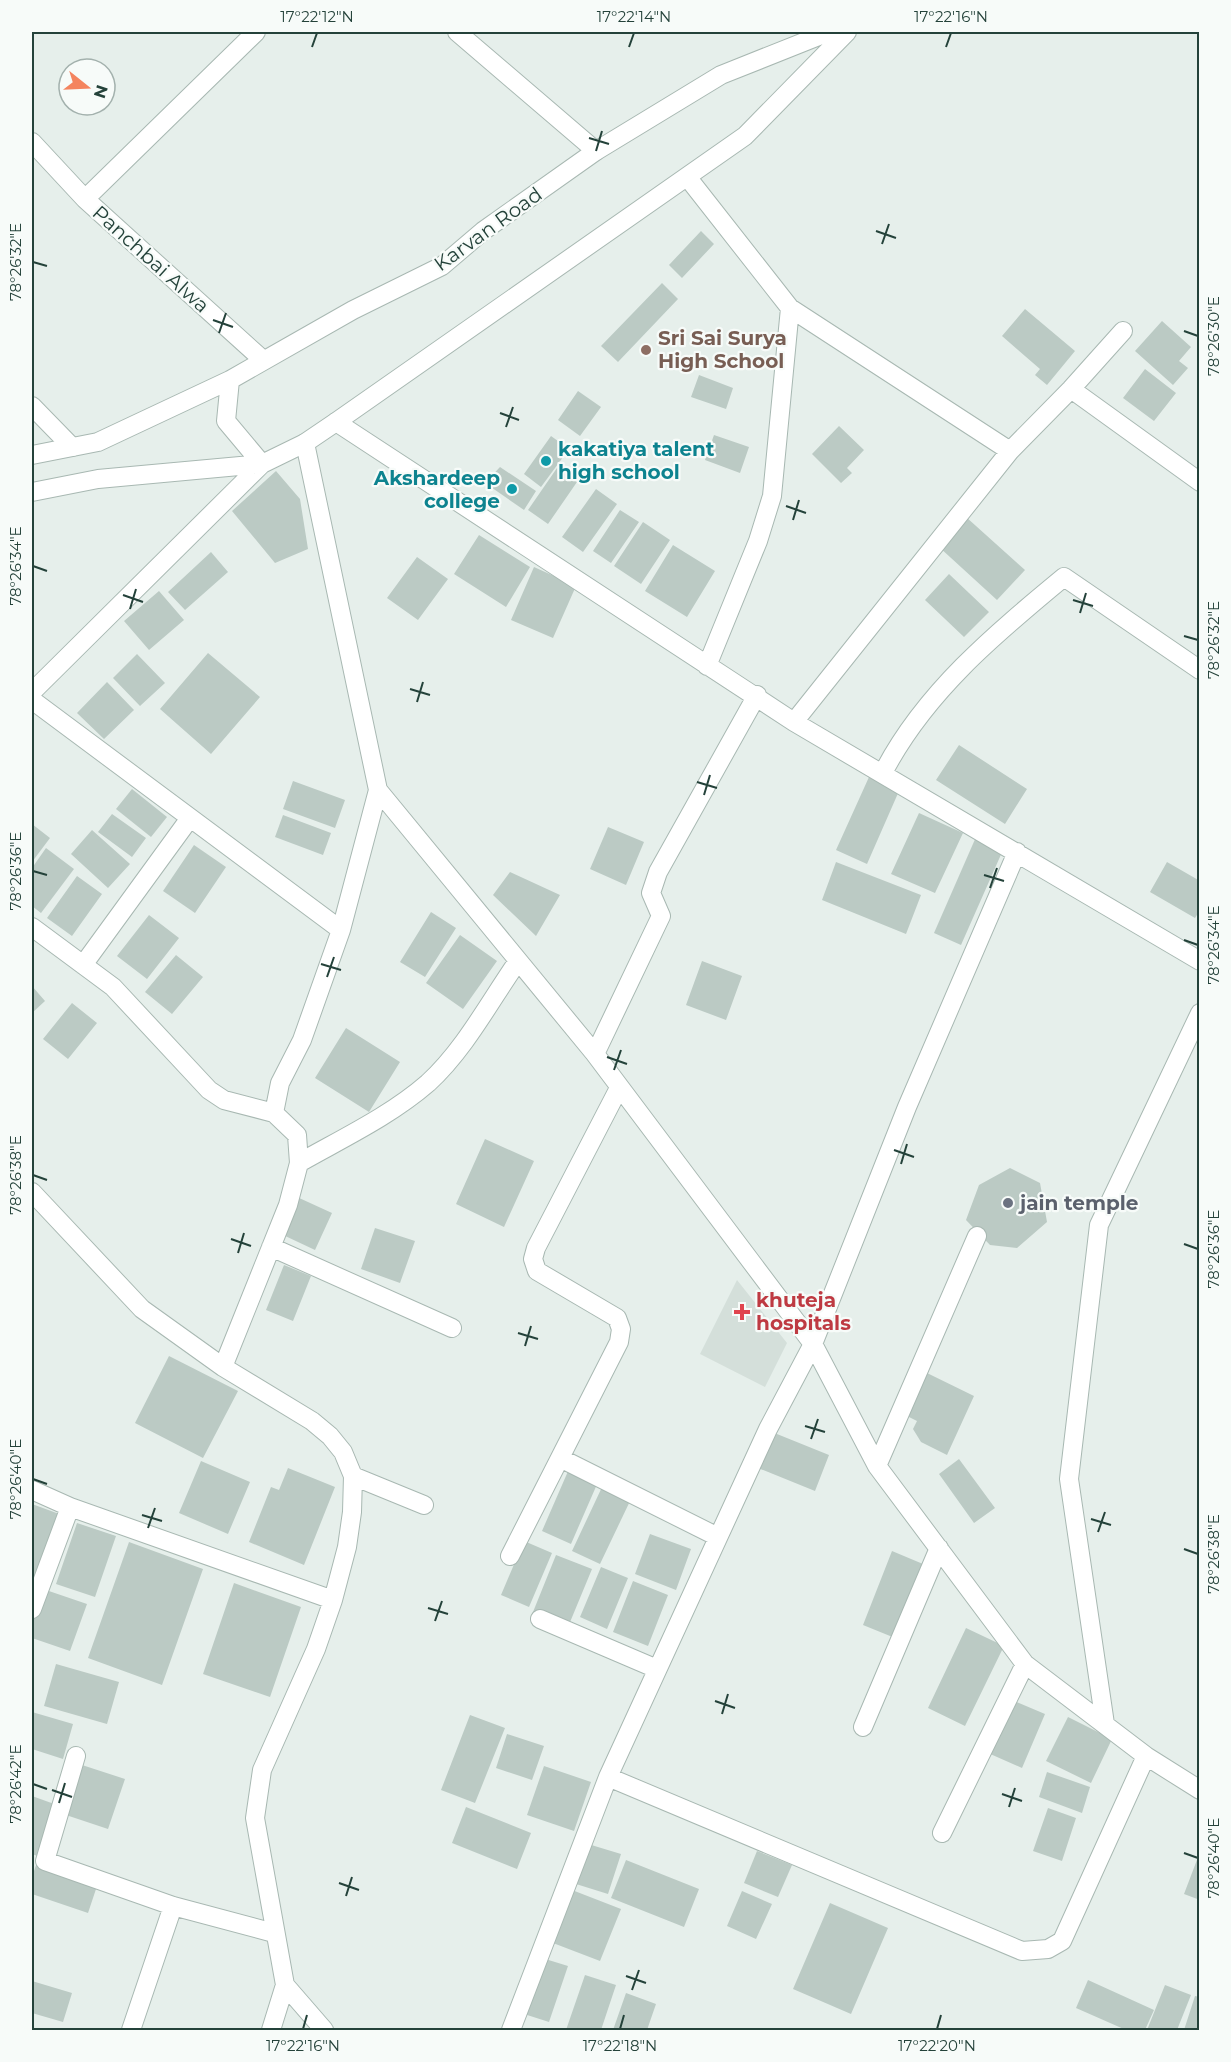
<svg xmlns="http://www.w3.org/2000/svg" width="1231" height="2062" font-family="Montserrat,sans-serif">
  <rect width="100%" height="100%" fill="#e6efeb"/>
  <path fill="#d4dfda" d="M737,1280L787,1343L765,1387L700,1354Z"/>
  <path fill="#bbcac4" d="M701,231L714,244L682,278L669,265Z
    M662,283L678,299L618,362L601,346Z
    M1025,309L1075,351L1047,385L1035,375L1040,369L1002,336Z
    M1162,321L1191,347L1179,361L1188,368L1173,385L1135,351Z
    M1145,369L1176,393L1154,421L1123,398Z
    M699,375L733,388L726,409L691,397Z
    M578,391L601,407L580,436L558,420Z
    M839,426L864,450L847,468L852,473L841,483L812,454Z
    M714,435L749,447L740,473L705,460Z
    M551,436L569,449L541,487L524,474Z
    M500,467L536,491L524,510L485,483Z
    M557,468L577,482L548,524L528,510Z
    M276,471L300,499L308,549L275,563L232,511Z
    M596,489L617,504L583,552L562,537Z
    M620,510L639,522L611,563L593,551Z
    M966,517L1025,570L997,600L939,547Z
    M643,522L670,540L641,584L614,566Z
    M479,535L530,567L506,607L454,574Z
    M673,545L715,571L687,617L645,591Z
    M211,552L228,572L185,610L168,592Z
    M417,557L448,579L418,620L387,598Z
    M534,567L576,586L553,638L511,620Z
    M949,574L989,612L964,637L925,600Z
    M159,591L184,620L149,650L124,621Z
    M208,653L260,697L211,754L160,709Z
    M137,654L165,683L140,706L113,678Z
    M107,682L134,710L104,739L77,713Z
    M959,745L1027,789L1005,824L936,780Z
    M869,777L899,791L867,864L836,850Z
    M293,781L345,800L335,828L283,809Z
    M132,789L167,817L151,837L116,809Z
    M919,813L963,833L935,893L891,874Z
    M112,814L146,838L132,857L98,832Z
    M283,815L331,833L323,855L275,837Z
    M32,824L50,838L32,862Z
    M608,827L644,842L626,885L590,869Z
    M92,830L130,864L108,888L71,854Z
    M976,837L1003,850L961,945L934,933Z
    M194,845L226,867L195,913L163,891Z
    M46,848L74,869L41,913L32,906V868Z
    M836,862L921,895L906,934L822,900Z
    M1167,862L1200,881V910L1195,918L1150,892Z
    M510,872L560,895L536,936L493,895Z
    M77,876L102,894L72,936L47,918Z
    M431,912L456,928L425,977L400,962Z
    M149,915L179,938L147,979L117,956Z
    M460,935L497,961L463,1009L426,983Z
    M176,955L203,977L172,1014L145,992Z
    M702,961L742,976L726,1020L686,1005Z
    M32,986L45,1001L32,1013Z
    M72,1003L97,1023L68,1059L43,1039Z
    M346,1028L400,1062L369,1112L315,1078Z
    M485,1139L534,1161L504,1227L456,1204Z
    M1010,1168L1040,1183L1047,1222L1017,1248L990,1245L966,1220L979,1185Z
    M297,1197L332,1213L315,1250L281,1234Z
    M375,1228L415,1241L400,1283L361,1269Z
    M284,1265L311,1276L293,1321L266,1310Z
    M169,1356L238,1391L203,1458L135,1423Z
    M927,1373L974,1396L947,1455L921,1442L913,1429L917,1421L907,1416Z
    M772,1432L829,1455L815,1491L758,1468Z
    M959,1459L995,1508L974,1523L939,1474Z
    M201,1461L250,1482L228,1534L179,1513Z
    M288,1468L335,1487L304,1565L249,1542L271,1487L279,1490Z
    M569,1469L598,1482L571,1544L542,1531Z
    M603,1485L631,1499L600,1564L572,1551Z
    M32,1504L62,1515L36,1582L32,1580Z
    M77,1523L116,1536L95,1597L56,1584Z
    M650,1534L691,1549L676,1590L635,1574Z
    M524,1541L552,1553L529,1607L501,1595Z
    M129,1542L203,1569L162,1685L88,1658Z
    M892,1551L923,1564L895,1638L863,1625Z
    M556,1555L592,1569L568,1627L533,1612Z
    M601,1567L628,1578L607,1629L580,1617Z
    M633,1581L668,1595L648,1646L613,1632Z
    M234,1583L301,1607L270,1697L203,1674Z
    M43,1589L87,1604L70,1651L32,1638V1621Z
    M966,1628L1004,1646L965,1726L928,1708Z
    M56,1664L119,1682L107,1724L44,1706Z
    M1012,1700L1045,1714L1022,1768L988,1753Z
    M32,1712L73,1724L63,1759L32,1749Z
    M470,1715L505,1728L475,1803L441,1790Z
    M1068,1717L1112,1739L1091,1783L1046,1761Z
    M507,1734L544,1746L532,1780L496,1768Z
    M82,1765L125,1779L108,1829L66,1815Z
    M544,1766L591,1782L574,1831L527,1815Z
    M1047,1772L1090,1787L1082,1813L1039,1797Z
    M32,1796L57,1805L40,1857L32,1854Z
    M466,1807L531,1833L517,1869L452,1843Z
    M1048,1808L1076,1818L1062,1861L1033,1851Z
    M588,1844L621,1854L608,1894L576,1884Z
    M757,1851L792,1865L778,1897L744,1883Z
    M1200,1852V1900L1184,1894Z
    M626,1860L699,1889L684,1927L611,1898Z
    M37,1862L98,1883L88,1913L32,1894V1877Z
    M572,1890L621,1909L600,1961L553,1943Z
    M742,1891L772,1904L756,1939L727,1926Z
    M830,1903L888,1928L851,2014L793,1989Z
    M542,1958L568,1966L549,2022L524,2014Z
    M585,1975L616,1985L601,2030H566Z
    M1088,1980L1154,2010L1145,2030H1126L1076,2008Z
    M32,1981L72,1993L63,2022L32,2013Z
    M1165,1985L1191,1995L1177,2030H1147Z
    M626,1993L656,2004L647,2030H613Z
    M1195,1996L1200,1997V2030H1184Z"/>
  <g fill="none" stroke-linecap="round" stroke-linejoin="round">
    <defs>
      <path id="minor" d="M256,32L85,199L263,360
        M457,32L596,151
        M32,142L85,199
        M688,178L790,308L772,496L758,541L707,666
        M790,308L1010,451
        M1071,389L1200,482
        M32,406L72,447
        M336,422L794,722L1200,961
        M305,443L378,790L595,1054L813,1344L877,1466L1025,1664L1146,1756L1200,1790
        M32,700L341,930
        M794,722L1010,451L1071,389L1123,331
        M883,773C924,693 995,634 1064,577L1200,670
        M32,927L113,987L209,1090L224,1100L274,1113
        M83,965L190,818
        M595,1054L661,916L651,893L658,872L757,695
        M299,1163C343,1138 390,1116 428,1083C465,1049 490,1001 518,961
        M32,1192L142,1309L223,1367L312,1421L330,1436L343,1452L353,1476L352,1512L347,1547L333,1600L316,1649L262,1770L255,1818L285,1985L324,2030
        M271,1247L452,1328
        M223,1367L288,1205L299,1163L297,1135L274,1113L280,1083L302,1040L341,930L378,790
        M560,1458L718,1537
        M877,1466L977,1236
        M353,1476L424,1505
        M32,1490L70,1507L32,1609
        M70,1507L333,1600
        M510,1556L619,1342L621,1329L617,1318L537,1271L533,1259L536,1248L619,1088
        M540,1619L657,1669
        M1105,1724L1069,1479L1099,1225L1200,1013
        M863,1727L939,1548
        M76,1756L45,1861L173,1906L274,1933
        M608,1777L1022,1951L1048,1949L1062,1941L1146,1756
        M942,1833L1025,1664
        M131,2030L173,1906
        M271,2030L285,1985
        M511,2030L608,1777L768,1429L813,1344L907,1107L1017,852"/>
      <path id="tertiary" d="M230,380L226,421L262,464
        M32,455L98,442L230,380L353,310L442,266L483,231L596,151L721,75L829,32
        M32,492L98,479L262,464
        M32,692L262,464L305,443L336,422L745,136L847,32"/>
    </defs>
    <use href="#minor" stroke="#a8b8b2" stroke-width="20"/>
    <use href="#tertiary" stroke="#a8b8b2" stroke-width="20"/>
    <use href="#minor" stroke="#fff" stroke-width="18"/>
    <use href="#tertiary" stroke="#fff" stroke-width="18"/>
  </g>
  <path fill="none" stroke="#24423a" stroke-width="2" d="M312,47L317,33M629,47L634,33M946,47L951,33M589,138L609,144M596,151L602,131M876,231L896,238M882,244L889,224M33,262L47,266M213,320L233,327M1184,331L1198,336M219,333L226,313M500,413L519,420M506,427L513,407M786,506L806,513M793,520L799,500M33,566L47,571M123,595L143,602M1073,600L1093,606M130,609L136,589M1080,613L1086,593M1184,636L1198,640M410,689L430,695M417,702L423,682M697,782L717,788M704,795L710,775M33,871L47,875M984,875L1004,881M990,888L997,868M1184,940L1198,945M321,964L341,970M327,977L334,957M607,1057L627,1064M614,1070L621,1050M894,1150L914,1157M901,1164L907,1144M33,1175L47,1180M231,1239L251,1246M1184,1244L1198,1249M238,1253L244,1233M518,1333L538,1339M525,1346L531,1326M805,1426L825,1432M811,1439L818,1419M33,1479L47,1484M142,1515L162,1521M1091,1519L1111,1525M148,1528L155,1508M1098,1532L1105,1512M1184,1549L1198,1554M428,1608L448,1614M435,1621L442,1601M715,1701L735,1708M722,1714L728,1694M33,1784L47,1789M52,1790L72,1797M1002,1794L1022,1801M59,1803L65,1783M1009,1807L1015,1788M1184,1853L1198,1858M339,1883L359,1890M346,1896L352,1877M626,1976L646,1983M632,1990L639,1970M303,2029L307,2015M620,2029L624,2015M937,2029L941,2015"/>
  <circle fill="#8d6e63" stroke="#f7fbf9" stroke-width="2" cx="646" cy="350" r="6"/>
  <g fill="#0f9aa8" stroke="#f7fbf9" stroke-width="2">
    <circle cx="546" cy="461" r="6"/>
    <circle cx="512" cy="489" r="6"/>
  </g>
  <circle fill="#6b7280" stroke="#f7fbf9" stroke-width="2" cx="1008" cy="1203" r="6"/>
  <path fill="#e0444e" stroke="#f7fbf9" stroke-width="2" d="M739 1303h6v6h6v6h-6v6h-6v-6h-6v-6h6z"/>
  <g text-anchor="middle" stroke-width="4.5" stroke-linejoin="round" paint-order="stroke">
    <g font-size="20" fill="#24423a" stroke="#f7fbf9">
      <text transform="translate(488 229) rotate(-36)" y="7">Karvan Road</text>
      <text transform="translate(151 259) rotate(42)" y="7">Panchbai Alwa</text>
    </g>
    <g font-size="20" font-weight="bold" fill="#785e54" stroke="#f7fbf9" text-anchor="start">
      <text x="658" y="345">Sri Sai Surya<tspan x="658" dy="23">High School</tspan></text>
    </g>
    <g font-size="20" font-weight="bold" fill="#0d838f" stroke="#f7fbf9" text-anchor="start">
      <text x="558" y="456">kakatiya talent<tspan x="558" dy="23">high school</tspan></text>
      <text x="500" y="485" text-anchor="end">Akshardeep<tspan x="500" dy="23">college</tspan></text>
    </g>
    <g font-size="20" font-weight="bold" fill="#5b616d" stroke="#f7fbf9" text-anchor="start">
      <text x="1020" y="1210">jain temple</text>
    </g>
    <g font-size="20" font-weight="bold" fill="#be3a42" stroke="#f7fbf9" text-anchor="start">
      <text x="756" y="1307">khuteja<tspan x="756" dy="23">hospitals</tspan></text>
    </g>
  </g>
  <rect width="1231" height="2062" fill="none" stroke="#f7fbf9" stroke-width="66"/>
  <g transform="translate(87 87) rotate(108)"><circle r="28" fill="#f7fbf9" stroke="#a3b1ad" stroke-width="1.5"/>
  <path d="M0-4.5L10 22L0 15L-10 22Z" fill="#f4845f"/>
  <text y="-9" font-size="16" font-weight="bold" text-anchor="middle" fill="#24423a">N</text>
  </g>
  <rect x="33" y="33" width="1165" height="1996" fill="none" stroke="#24423a" stroke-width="2"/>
  <g font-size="15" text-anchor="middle" fill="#24423a">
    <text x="317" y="22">17°22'12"N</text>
    <text x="634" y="22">17°22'14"N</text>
    <text x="951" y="22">17°22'16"N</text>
    <text transform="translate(16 262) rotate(-90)" y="5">78°26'32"E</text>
    <text transform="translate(1214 336) rotate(-90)" y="5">78°26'30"E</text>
    <text transform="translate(16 566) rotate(-90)" y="5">78°26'34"E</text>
    <text transform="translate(1214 640) rotate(-90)" y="5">78°26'32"E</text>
    <text transform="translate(16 871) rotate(-90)" y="5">78°26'36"E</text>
    <text transform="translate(1214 945) rotate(-90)" y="5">78°26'34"E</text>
    <text transform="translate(16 1175) rotate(-90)" y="5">78°26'38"E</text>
    <text transform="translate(1214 1249) rotate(-90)" y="5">78°26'36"E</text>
    <text transform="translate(16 1479) rotate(-90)" y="5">78°26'40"E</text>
    <text transform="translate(1214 1554) rotate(-90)" y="5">78°26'38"E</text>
    <text transform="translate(16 1784) rotate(-90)" y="5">78°26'42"E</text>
    <text transform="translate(1214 1858) rotate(-90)" y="5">78°26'40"E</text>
    <text x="303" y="2051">17°22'16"N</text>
    <text x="620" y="2051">17°22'18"N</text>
    <text x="937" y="2051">17°22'20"N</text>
  </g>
</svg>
